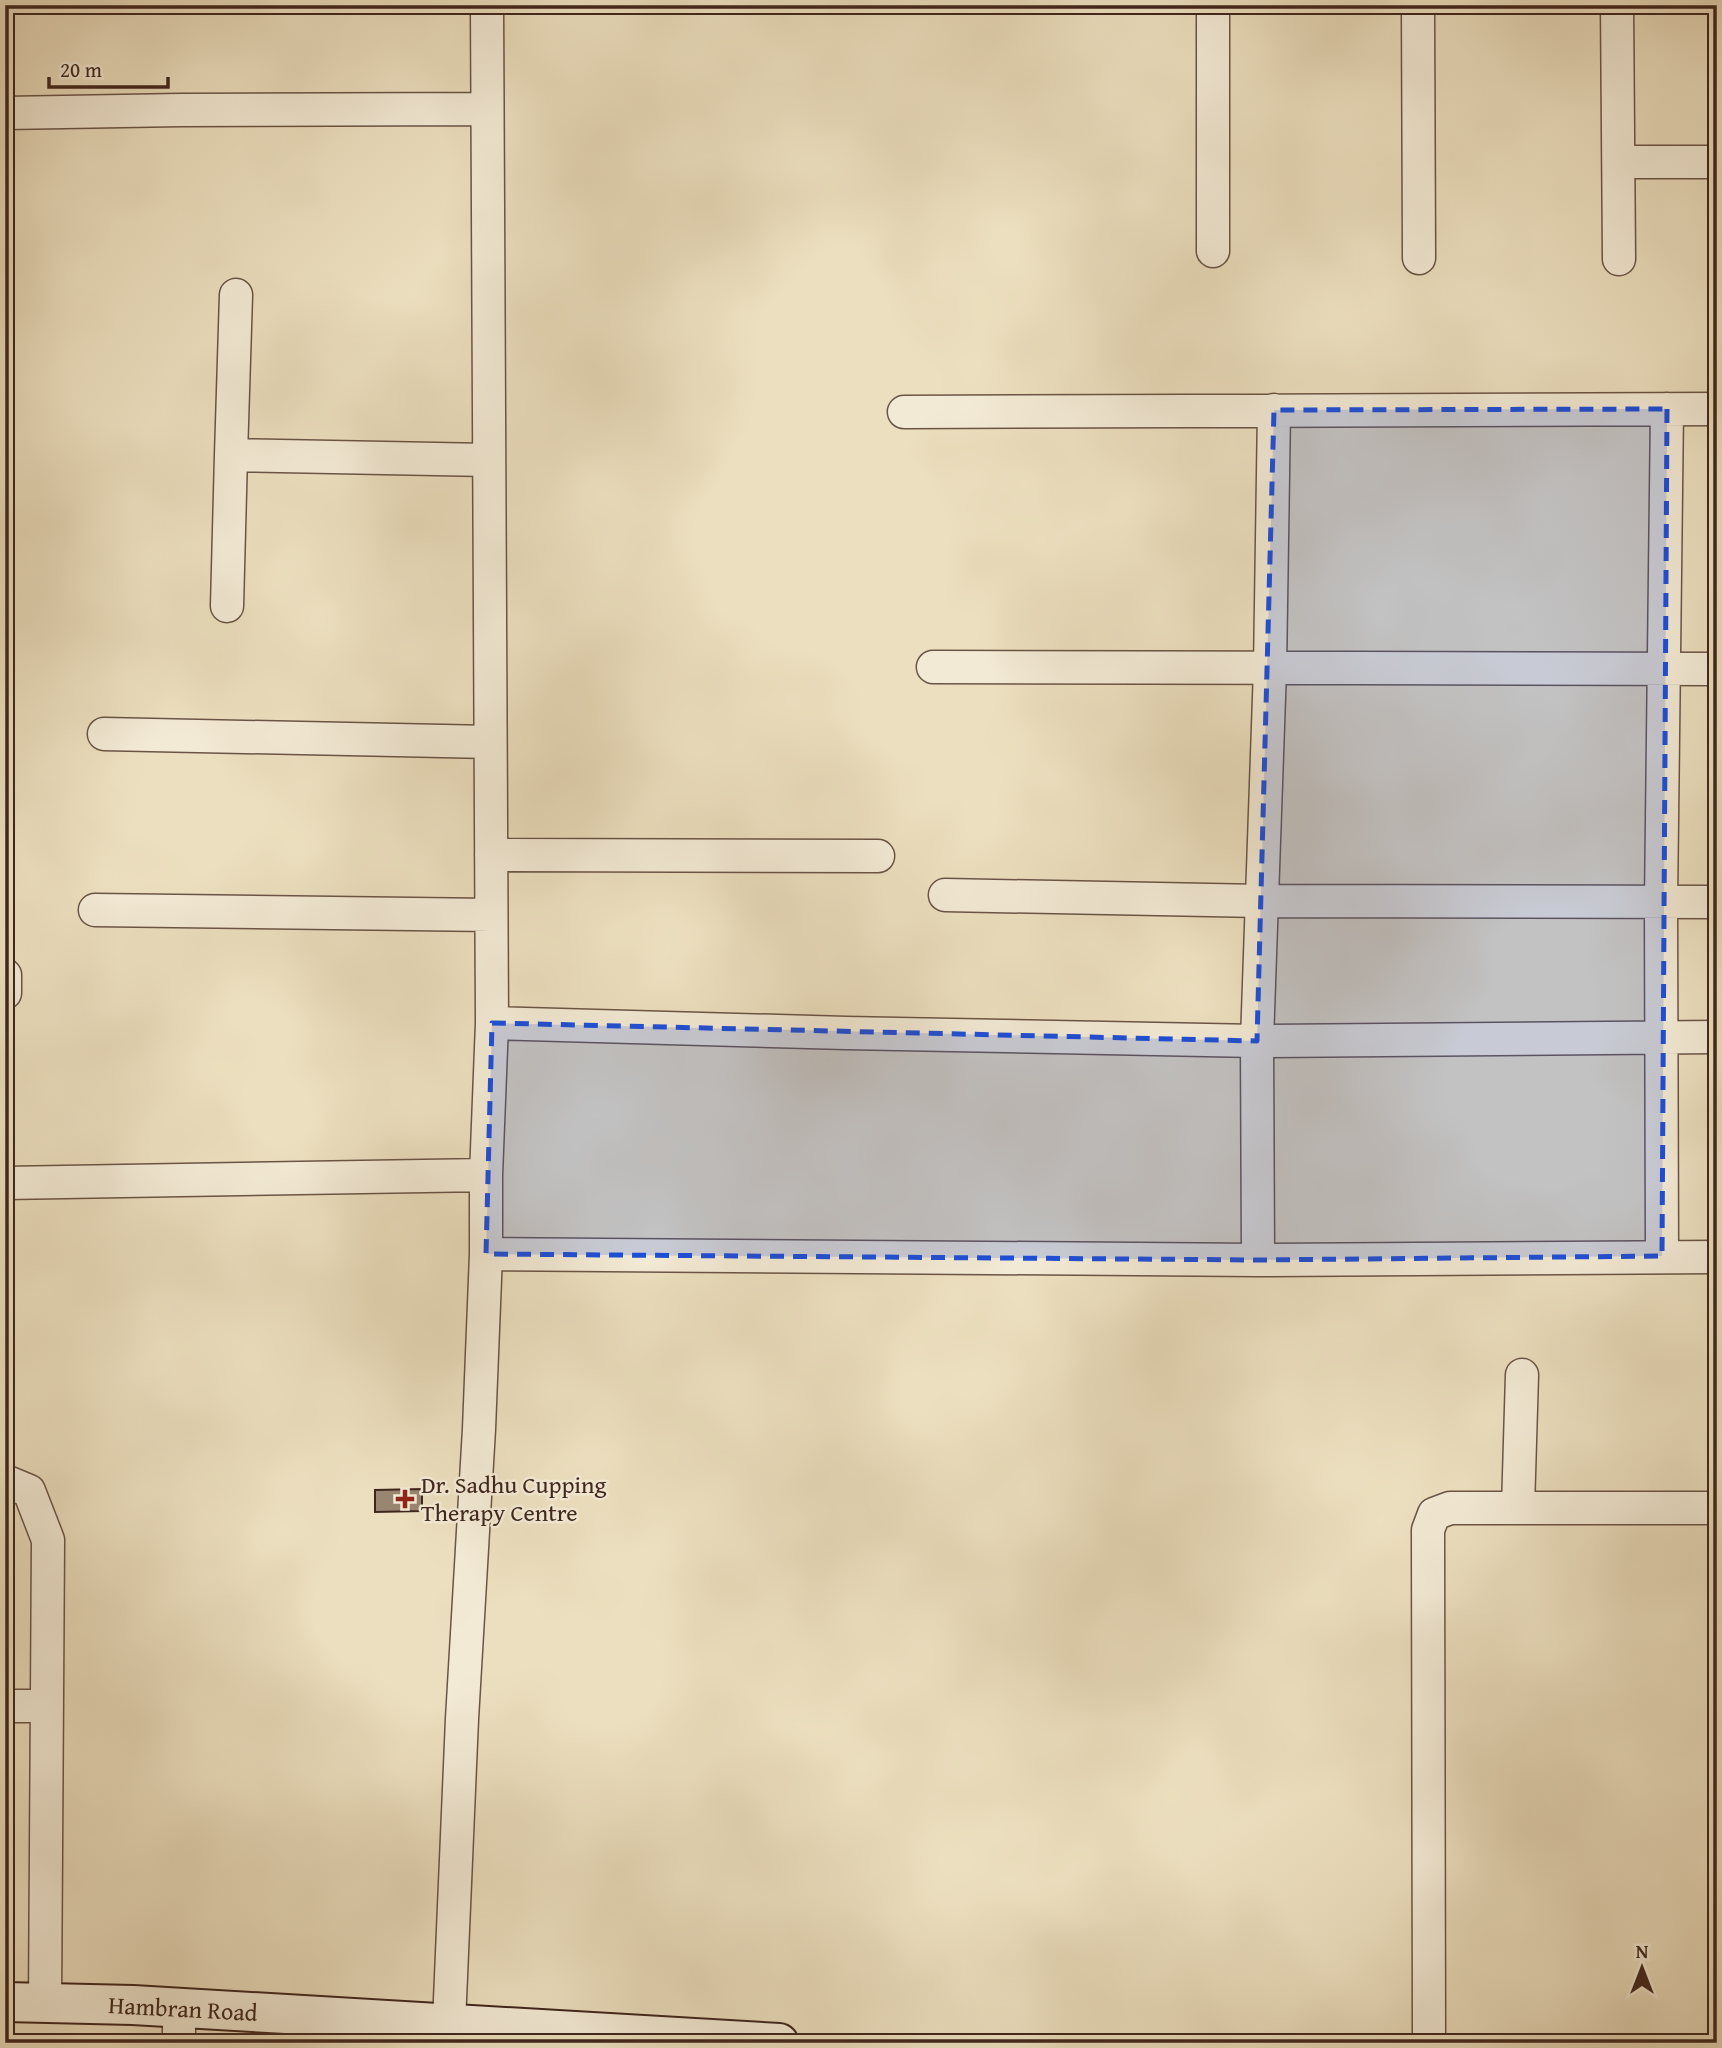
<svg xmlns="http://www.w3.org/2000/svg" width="1722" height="2048" font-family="'Gentium Book Plus',serif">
  <rect width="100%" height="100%" fill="#ecdfbf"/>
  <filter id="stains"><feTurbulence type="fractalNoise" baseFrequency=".00286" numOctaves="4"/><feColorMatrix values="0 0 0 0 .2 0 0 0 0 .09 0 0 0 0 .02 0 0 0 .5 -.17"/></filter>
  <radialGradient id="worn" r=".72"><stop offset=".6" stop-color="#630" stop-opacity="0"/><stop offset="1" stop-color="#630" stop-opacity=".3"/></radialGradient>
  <path fill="#998671" stroke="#3f261d" stroke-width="2" d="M422,1489V1511L375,1512V1490Z"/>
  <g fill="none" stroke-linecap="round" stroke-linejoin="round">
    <defs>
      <path id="street" d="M1213,5V251
        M1418,5L1419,258
        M1617,5L1619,259
        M5,113L181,110L486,109
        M1619,162H1717
        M904,412L1717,409
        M231,455L236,295
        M227,606L231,455L488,460
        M933,667L1717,669
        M104,734L490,742
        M491,855L878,856
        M945,895L1261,901L1717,902
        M95,910L491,915
        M5,975V993
        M492,1023L846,1033L1257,1041L1717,1037
        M5,1183L486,1175
        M486,1254L1258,1260L1717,1257
        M1662,1256L1661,902L1667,409
        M1258,1260L1257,1041L1270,669L1274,410
        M5,1481L29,1491L48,1540L45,2004
        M1518,1508L1522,1375
        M5,1706H47
        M449,2023L462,1719L479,1429L486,1254V1175L492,1023L487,5
        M179,2043V2008
        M1429,2043L1428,1530L1434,1514L1450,1508H1717"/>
      <path id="secondary" d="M5,2002L133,2005L779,2043"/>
    </defs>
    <use href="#street" stroke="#6a5446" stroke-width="35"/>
    <use href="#secondary" stroke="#3f261d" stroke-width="42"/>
    <use href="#street" stroke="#f3ead5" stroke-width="32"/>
    <use href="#secondary" stroke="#f3ead5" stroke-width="38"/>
  </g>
  <path fill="#1d4ed8" fill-opacity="0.2" stroke="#1d4ed8" stroke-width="5" stroke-dasharray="14 9" stroke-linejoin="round" d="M1667,409L1662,1256L1258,1260L486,1254L492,1023L1257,1041L1274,410Z"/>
  <path fill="#8f2418" stroke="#f3ead5" stroke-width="2.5" d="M401.5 1488.5h7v7h7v7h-7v7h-7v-7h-7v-7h7z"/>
  <g text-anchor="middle" stroke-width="5" stroke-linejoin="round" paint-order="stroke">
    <g font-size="24" fill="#3f261d" stroke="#f3ead5" text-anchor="start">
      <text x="421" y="1493">Dr. Sadhu Cupping<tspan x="421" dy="28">Therapy Centre</tspan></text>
    </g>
    <g font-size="24" fill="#3f261d" stroke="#f3ead5">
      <text transform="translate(183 2009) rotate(3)" y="8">Hambran Road</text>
    </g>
  </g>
  <rect width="1722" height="2048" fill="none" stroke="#ecdfbf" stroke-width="28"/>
  <rect x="7" y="7" width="1708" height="2034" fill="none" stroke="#3f261d" stroke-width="3.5"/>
  <rect x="14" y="14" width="1694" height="2020" fill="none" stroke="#3f261d" stroke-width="2"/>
  <g transform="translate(1642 1968)" stroke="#f3ead5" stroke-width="5" paint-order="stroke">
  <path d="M0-5L12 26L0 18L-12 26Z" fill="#3f261d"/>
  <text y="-10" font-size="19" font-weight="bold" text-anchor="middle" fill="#3f261d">N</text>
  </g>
  <path d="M49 77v10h119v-10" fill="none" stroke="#3f261d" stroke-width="3.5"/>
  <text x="60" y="77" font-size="21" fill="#3f261d" stroke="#f3ead5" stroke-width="5" paint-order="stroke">20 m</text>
  <rect width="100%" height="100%" filter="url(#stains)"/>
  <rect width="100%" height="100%" fill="url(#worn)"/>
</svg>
